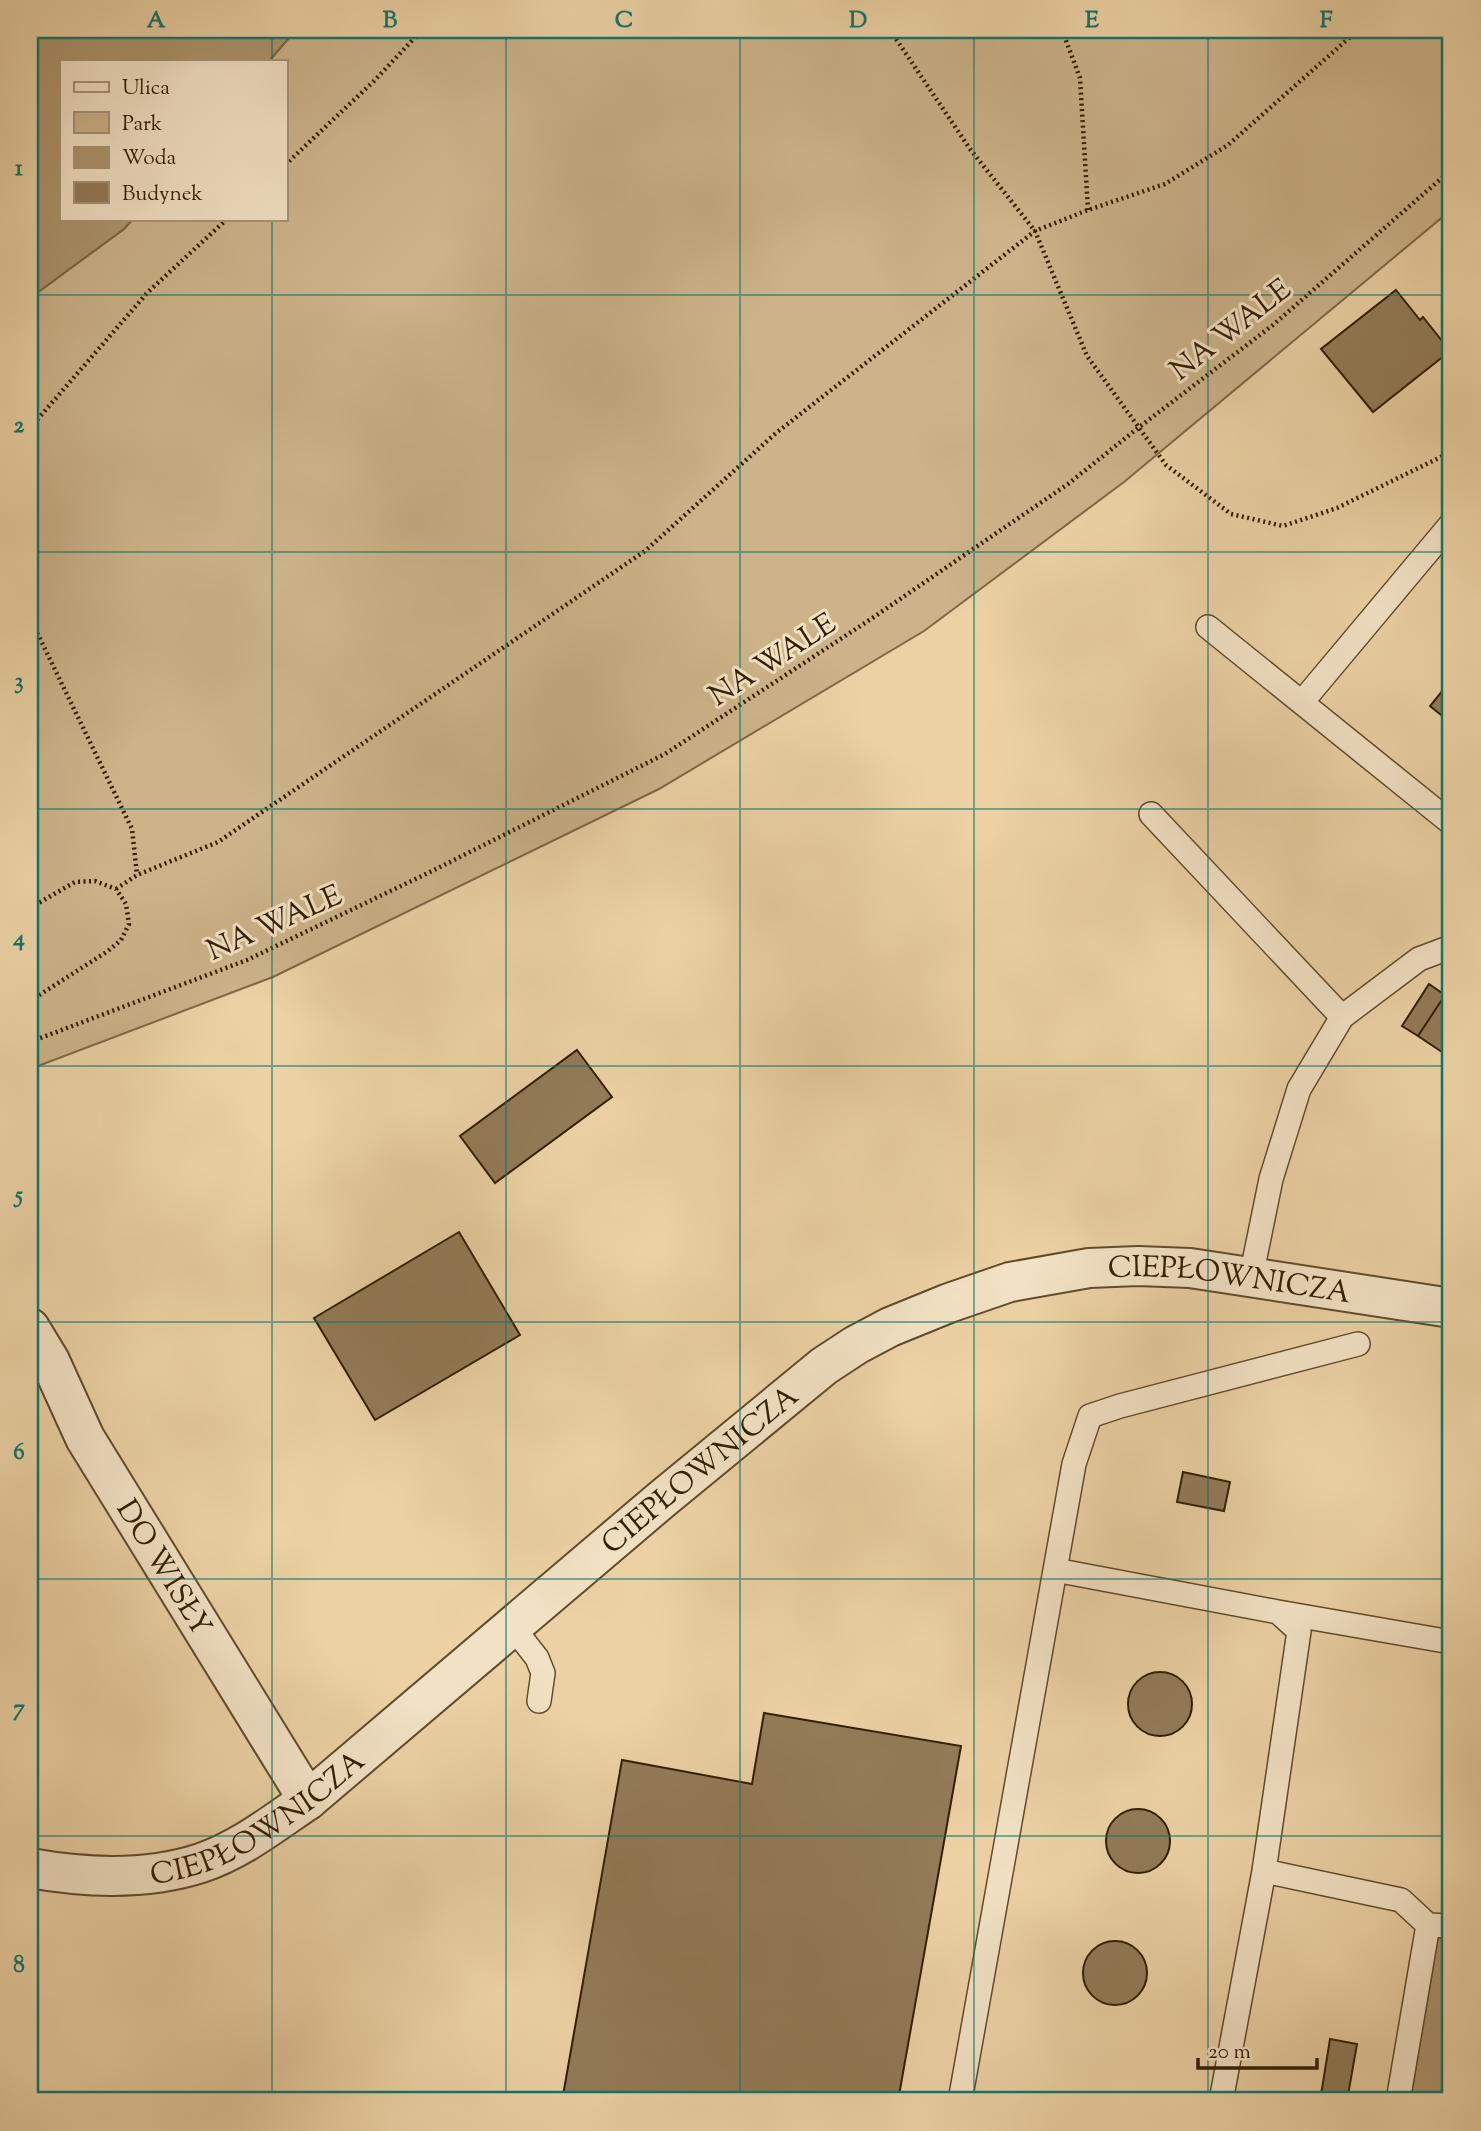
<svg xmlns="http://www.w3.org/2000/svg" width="1481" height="2131" font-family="'Sorts Mill Goudy',serif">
  <rect width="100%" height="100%" fill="#ebd1a4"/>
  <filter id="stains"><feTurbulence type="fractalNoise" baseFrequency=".00286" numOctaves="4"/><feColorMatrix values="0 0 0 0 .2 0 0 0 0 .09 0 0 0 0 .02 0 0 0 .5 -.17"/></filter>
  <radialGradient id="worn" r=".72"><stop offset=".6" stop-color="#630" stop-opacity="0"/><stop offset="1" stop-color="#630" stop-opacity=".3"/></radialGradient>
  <path fill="#ccb389" stroke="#7f6846" stroke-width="2" d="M296,30H1451V210L1124,482L924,631L659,789L273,977L30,1069V298L124,229L133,219H285V61H269Z"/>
  <path fill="#ac946d" stroke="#7b6543" stroke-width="2" d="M30,30H296L269,61H61V219H133L124,229L30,298Z
    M1438,1937L1451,1939V2101H1410Z"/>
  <path fill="#927b57" stroke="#321e03" stroke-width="2" d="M1396,290L1420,320L1423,317L1450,351L1373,412L1321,349Z
    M1451,680V723L1430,706Z
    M1429,984L1445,995L1418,1036L1402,1026Z
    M1445,995L1451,998V1058L1418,1036Z
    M577,1050L612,1097L495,1183L460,1136Z
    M459,1232L520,1335L375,1420L314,1318Z
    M1183,1472L1230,1482L1224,1511L1177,1502Z
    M1128 1704a32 32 0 1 1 64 0a32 32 0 1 1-64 0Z
    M764,1713L961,1746L898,2101H562L622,1760L752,1784Z
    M1106 1841a32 32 0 1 1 64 0a32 32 0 1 1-64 0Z
    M1083 1973a32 32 0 1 1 64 0a32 32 0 1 1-64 0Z
    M1330,2039L1357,2044L1347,2101H1320Z"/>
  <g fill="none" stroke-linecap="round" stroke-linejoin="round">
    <defs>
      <path id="lane" d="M1208,627L1451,823
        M1302,702L1451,524
        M1151,814L1342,1017
        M1251,1277L1271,1179L1299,1089L1342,1017L1419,959L1451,947
        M1055,1570L1278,1612L1299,1631L1264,1871
        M1278,1612L1451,1642
        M512,1626L537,1658L543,1673L539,1701
        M960,2101L1074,1464L1090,1416L1120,1406L1358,1344
        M1221,2101L1264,1871L1401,1900L1428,1925
        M1398,2101L1428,1925L1451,1926"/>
      <g id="street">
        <path id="s1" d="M30,1328L50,1361L85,1438L308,1800"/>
        <path id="s2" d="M30,1868C86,1878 146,1881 201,1863C240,1850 274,1823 308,1800L661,1500L824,1366L856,1345L890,1327L949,1303L1010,1282L1089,1268L1138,1266L1190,1268L1451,1308"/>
      </g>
    </defs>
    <use href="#lane" stroke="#604b2b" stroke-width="26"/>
    <use href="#street" stroke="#604b2b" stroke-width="42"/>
    <path stroke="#321e03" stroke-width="4.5" stroke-dasharray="2 3.5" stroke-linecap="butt" d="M890,30L970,149L1035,231L1087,356L1166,465L1231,514L1283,526L1337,508L1451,452
      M1062,30L1080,78L1088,210
      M285,165L374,81L422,30
      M30,428L148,292L227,219
      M30,618L132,829L137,875
      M116,889L137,875L218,842L645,551L776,433L1035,231L1088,210L1165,184L1228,145L1358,30
      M30,908L75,882L95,881L116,889L126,904L129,924L121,940L108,951L30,1001
      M30,1042L247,960L428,873L665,754L871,619L1068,484L1138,428L1273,325L1451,170"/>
    <use href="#lane" stroke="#f2e1c4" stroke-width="23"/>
    <use href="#street" stroke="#f2e1c4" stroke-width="38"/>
  </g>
  <path fill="none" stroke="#0f766e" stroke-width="2" stroke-opacity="0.55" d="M272,30V61M506,30V2101M740,30V2101M974,30V2101M1208,30V2101M272,219V2101M30,295H1451M30,552H1451M30,809H1451M30,1066H1451M30,1322H1451M30,1579H1451M30,1836H1451"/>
  <g text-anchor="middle" stroke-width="6" stroke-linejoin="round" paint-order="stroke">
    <g font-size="30" fill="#321e03" stroke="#f2e1c4">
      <text transform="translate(1230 329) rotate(-38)" y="10">NA WALE</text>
      <text transform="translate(772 659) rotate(-33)" y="10">NA WALE</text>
      <text transform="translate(274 922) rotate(-24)" y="10">NA WALE</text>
      <text dy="10" stroke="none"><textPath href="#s2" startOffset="1398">CIEPŁOWNICZA</textPath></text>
      <text dy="10" stroke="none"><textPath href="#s2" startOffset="810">CIEPŁOWNICZA</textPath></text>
      <text dy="10" stroke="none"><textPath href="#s1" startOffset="275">DO WISŁY</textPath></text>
      <text dy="10" stroke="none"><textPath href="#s2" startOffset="243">CIEPŁOWNICZA</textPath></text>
    </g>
  </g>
  <rect width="1481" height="2131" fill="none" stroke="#ebd1a4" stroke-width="77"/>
  <rect x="60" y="60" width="228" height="161" fill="#f2e1c4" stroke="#a59377" stroke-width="2"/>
  <rect x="74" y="82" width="35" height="10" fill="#f2e1c4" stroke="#a59377" stroke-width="2"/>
  <text x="122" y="94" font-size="21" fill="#321e03">Ulica</text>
  <rect x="74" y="112" width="35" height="21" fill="#ccb389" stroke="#a59377" stroke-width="2"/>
  <text x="122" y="130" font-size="21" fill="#321e03">Park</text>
  <rect x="74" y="147" width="35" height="21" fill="#ac946d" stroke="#a59377" stroke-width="2"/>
  <text x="122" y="164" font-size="21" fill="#321e03">Woda</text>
  <rect x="74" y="182" width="35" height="21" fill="#927b57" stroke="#a59377" stroke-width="2"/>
  <text x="122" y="200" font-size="21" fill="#321e03">Budynek</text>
  <path d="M1198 2058v10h119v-10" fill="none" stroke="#321e03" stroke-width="3.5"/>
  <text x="1208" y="2058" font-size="21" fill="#321e03" stroke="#f2e1c4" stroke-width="5" paint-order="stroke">20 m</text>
  <rect x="38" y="38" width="1404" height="2054" fill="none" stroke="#0f766e" stroke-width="2.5"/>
  <g font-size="23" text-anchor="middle" font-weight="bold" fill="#0f766e">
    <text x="156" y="27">A</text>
    <text x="390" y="27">B</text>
    <text x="624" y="27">C</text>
    <text x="858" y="27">D</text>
    <text x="1092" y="27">E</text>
    <text x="1326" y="27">F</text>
    <text x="19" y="175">1</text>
    <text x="19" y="432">2</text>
    <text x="19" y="688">3</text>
    <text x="19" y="945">4</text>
    <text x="19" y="1202">5</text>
    <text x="19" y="1459">6</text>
    <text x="19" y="1715">7</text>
    <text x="19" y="1972">8</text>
  </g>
  <rect width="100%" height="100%" filter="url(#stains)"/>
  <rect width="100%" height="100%" fill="url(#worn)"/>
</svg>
